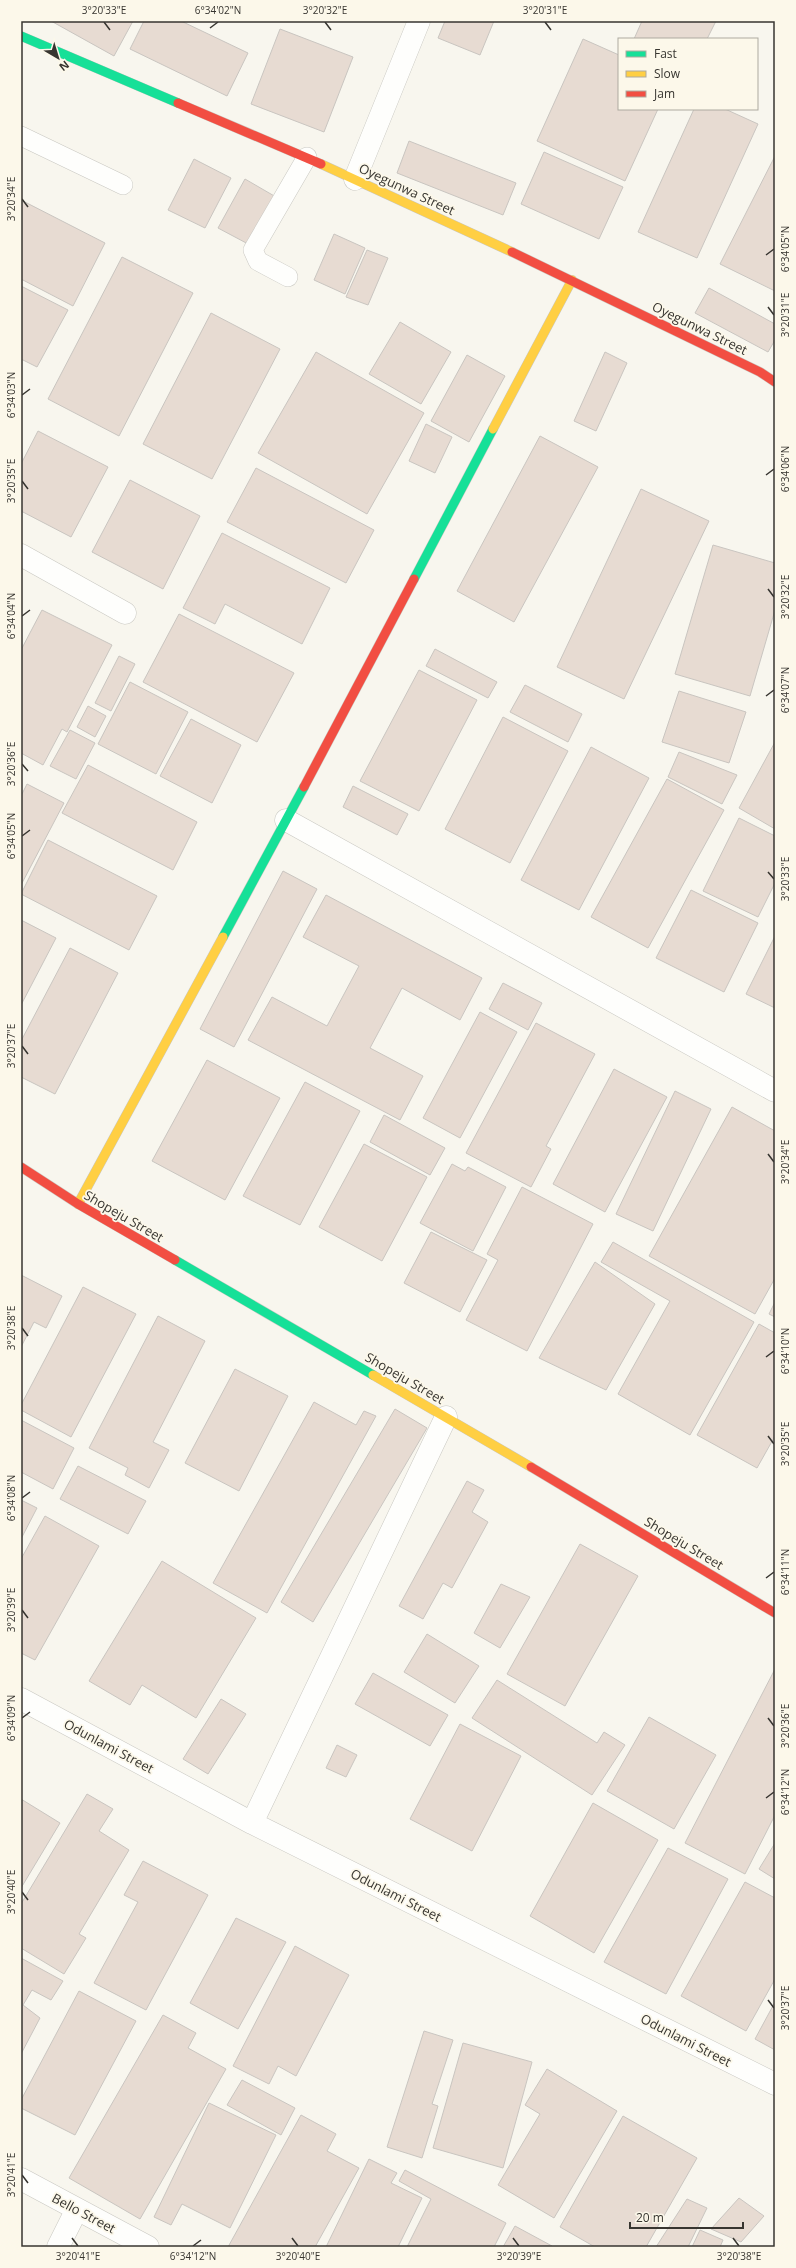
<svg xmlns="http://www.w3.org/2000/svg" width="796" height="2268" font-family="'Open Sans',sans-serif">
  <rect width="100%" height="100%" fill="#f8f6ee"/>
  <path fill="#e7dbd2" stroke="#c9c5c0" d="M51,21H133L114,56Z
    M144,21H181L248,53L227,96L130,49Z
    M445,21H494L480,55L438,38Z
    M642,21H716L707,39H634Z
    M280,29L353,57L324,132L251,104Z
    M583,39L619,55V109H658L625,181L537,141Z
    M694,109H725L758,124L697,258L638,232Z
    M409,141L516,183L503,215L397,173Z
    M544,152L623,187L599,239L521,204Z
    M775,156V291L720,264Z
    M194,159L231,178L205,228L168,210Z
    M245,179L276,197L250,245L218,228Z
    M21,200L105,243L73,306L21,279Z
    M334,234L365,248L345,294L314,280Z
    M367,250L388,258L368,305L346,297Z
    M122,257L193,293L119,436L48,399Z
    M21,286L68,310L37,367L21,359Z
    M709,288L775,324V340L768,352L695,313Z
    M211,313L280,349L212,479L143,444Z
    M400,322L451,352L421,404L369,374Z
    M316,352L424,413L367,514L258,453Z
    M605,352L627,363L596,431L574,421Z
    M467,355L505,376L469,442L431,421Z
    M426,424L452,437L435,473L409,461Z
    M38,431L108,467L71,537L21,511V464Z
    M540,436L598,467L514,622L457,591Z
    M256,468L374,530L346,583L227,522Z
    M130,480L200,516L163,589L92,552Z
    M641,489L709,521L624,699L557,667Z
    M222,533L330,588L302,644L225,604L215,624L183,608Z
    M713,545L775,563V610L750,696L675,674Z
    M42,610L112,645L67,732L62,729L43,765L21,753V650Z
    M179,614L294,673L257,742L143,682Z
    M435,649L497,682L488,698L426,666Z
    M119,656L135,664L111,711L95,703Z
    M419,670L477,700L419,811L360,781Z
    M130,682L188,712L156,774L98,744Z
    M525,685L582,714L568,742L510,712Z
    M679,691L746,712L729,763L662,742Z
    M88,706L106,716L95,737L77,727Z
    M503,717L568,751L510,863L445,829Z
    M191,719L241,745L212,803L160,776Z
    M70,730L95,743L76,779L50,766Z
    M775,742V829L739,808Z
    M591,747L649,778L579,910L521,880Z
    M679,752L737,775L722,804L668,777Z
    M88,765L197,822L173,870L62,813Z
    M667,779L724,810L648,948L591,917Z
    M27,784L64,803L21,885V796Z
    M353,786L408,814L397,835L343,807Z
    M739,818L775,836V883L758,917L703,891Z
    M48,840L157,896L129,950L21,894Z
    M283,871L317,889L234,1047L200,1029Z
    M691,890L758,923L724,992L656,958Z
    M326,895L482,978L460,1020L402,988L370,1048L423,1076L400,1120L248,1040L272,997L327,1026L359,966L303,937Z
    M21,920L56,938L21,1005Z
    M775,936V1008L746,994Z
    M70,948L118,973L55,1094L21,1077V1041Z
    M503,983L542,1003L528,1030L489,1009Z
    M480,1012L517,1032L460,1138L423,1118Z
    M536,1023L595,1054L546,1146L551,1149L531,1187L466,1153Z
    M207,1060L280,1098L225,1200L152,1161Z
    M614,1069L667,1097L605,1212L553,1184Z
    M305,1082L360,1111L300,1225L243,1196Z
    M675,1091L711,1109L653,1231L616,1214Z
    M732,1107L775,1131V1278L755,1314L649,1256Z
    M384,1115L445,1148L430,1175L370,1142Z
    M364,1144L427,1177L382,1261L319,1227Z
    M452,1164L465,1171L468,1167L506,1187L473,1251L420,1223Z
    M522,1187L593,1224L527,1351L466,1320L498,1260L487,1254Z
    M431,1232L487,1260L460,1312L404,1283Z
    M613,1242L754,1322L690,1435L618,1394L670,1301L601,1262Z
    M595,1262L655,1304L606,1390L539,1358Z
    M21,1275L62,1296L46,1328L34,1322L21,1347Z
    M83,1287L136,1314L71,1437L21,1410V1405Z
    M775,1302V1317L769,1314Z
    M158,1316L205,1341L153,1442L169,1450L149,1488L125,1475L128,1468L89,1448Z
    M759,1324L775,1333V1436L757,1468L697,1435Z
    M235,1369L288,1396L239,1491L185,1463Z
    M314,1402L356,1425L364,1411L376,1416L267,1613L213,1583Z
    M395,1409L427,1428L313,1622L281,1602Z
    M21,1420L74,1448L53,1489L21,1472Z
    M78,1466L146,1501L128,1534L60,1499Z
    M467,1481L484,1490L472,1512L488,1522L452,1588L443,1583L423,1619L399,1606Z
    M21,1500L37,1508L21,1539Z
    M45,1516L99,1546L35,1660L21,1653V1559Z
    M580,1544L638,1576L565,1706L507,1674Z
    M162,1561L256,1618L196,1718L142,1685L130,1705L89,1681Z
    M501,1584L530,1597L500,1648L474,1633Z
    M427,1634L479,1666L455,1703L404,1672Z
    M775,1669V1815L745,1874L685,1843Z
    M373,1673L448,1715L430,1746L355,1704Z
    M497,1680L597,1743L604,1732L625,1745L592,1795L472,1718Z
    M221,1699L246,1714L208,1774L183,1759Z
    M649,1717L716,1755L674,1829L607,1791Z
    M460,1724L521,1756L472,1851L410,1819Z
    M337,1745L357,1755L346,1777L326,1768Z
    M87,1794L113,1809L99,1831L129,1850L79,1934L86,1938L64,1974L21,1948V1904Z
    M21,1799L60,1823L21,1888Z
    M593,1803L658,1840L594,1953L530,1916Z
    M775,1843V1879L759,1869Z
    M668,1848L728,1879L666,1994L604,1962Z
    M143,1861L208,1895L146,2010L94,1983L138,1902L124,1895Z
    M745,1882L775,1898V1979L746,2031L681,1996Z
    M236,1918L286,1942L238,2029L190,2003Z
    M295,1946L349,1975L296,2076L278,2066L269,2084L233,2066Z
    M21,1958L63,1981L51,2000L32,1990L23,2005L40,2018L21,2054Z
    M79,1991L136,2021L75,2135L21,2108V2100Z
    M775,2002V2050L755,2039Z
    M163,2015L196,2033L188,2048L226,2069L140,2219L69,2178Z
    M424,2031L453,2040L432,2104L438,2106L422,2158L387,2147Z
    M463,2043L532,2062L503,2168L433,2148Z
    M547,2069L617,2111L554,2218L498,2185L540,2114L525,2105Z
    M242,2080L295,2108L281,2135L227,2105Z
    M209,2103L276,2135L230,2228L182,2204L171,2225L154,2217Z
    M301,2115L336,2134L327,2151L359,2168L315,2247H228Z
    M623,2116L697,2158L646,2247H595L560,2227Z
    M369,2159L397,2173L391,2183L422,2198L398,2247H326Z
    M405,2170L506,2223L494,2247H407L431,2199L399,2181Z
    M739,2198L764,2216L741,2242L711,2229Z
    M687,2199L707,2208L688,2247H656Z
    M515,2226L552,2246L503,2247Z
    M700,2230L723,2240L720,2247H692Z"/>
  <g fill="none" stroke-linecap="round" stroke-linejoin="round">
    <defs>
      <path id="lane" d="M21,136L123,185
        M288,277L258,261L253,250L307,157"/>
      <path id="street" d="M355,179L419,21
        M21,555L125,613
        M286,820L775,1091
        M21,1699L252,1823L775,2084
        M252,1823L446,1417
        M21,2179L148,2247
        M58,2247L77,2209"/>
      <path id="fast" d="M21,36L178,103
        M414,579L493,429
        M223,937L304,787
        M175,1260L373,1375"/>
      <path id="slow" d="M321,164L512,252
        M493,429L572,280
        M78,1204L223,937
        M373,1375L531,1467"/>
      <path id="jam" d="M178,103L321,164
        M512,252L760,372L775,382
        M304,787L414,579
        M21,1167L78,1204L175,1260
        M531,1467L775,1613"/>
    </defs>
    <use href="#lane" stroke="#c9c8c2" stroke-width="20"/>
    <use href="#street" stroke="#c9c8c2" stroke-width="23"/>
    <use href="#fast" stroke="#c9c8c2" stroke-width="10"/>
    <use href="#slow" stroke="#c9c8c2" stroke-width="10"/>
    <use href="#jam" stroke="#c9c8c2" stroke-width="10"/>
    <use href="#lane" stroke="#fefefc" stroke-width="19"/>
    <use href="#street" stroke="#fefefc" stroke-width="22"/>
    <use href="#fast" stroke="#16e098" stroke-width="9"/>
    <use href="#slow" stroke="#ffcf43" stroke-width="9"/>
    <use href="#jam" stroke="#f24e42" stroke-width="9"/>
  </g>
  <path fill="none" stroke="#373530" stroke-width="1.5" d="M104,22L110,30M325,22L331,30M545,22L551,30M210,28L218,22M22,199L28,207M766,255L774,249M768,307L774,315M22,395L30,389M766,475L774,469M22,481L28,489M768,589L774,597M22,616L30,610M766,696L774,690M22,764L28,771M22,836L30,830M768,872L774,879M22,1046L28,1054M768,1154L774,1162M22,1328L28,1336M766,1357L774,1351M768,1436L774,1444M22,1498L30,1492M766,1578L774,1572M22,1610L28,1618M22,1718L30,1712M768,1718L774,1726M766,1798L774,1792M22,1892L28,1900M768,2000L774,2008M22,2175L28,2183M72,2238L78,2246M292,2238L298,2246M513,2238L519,2246M733,2238L739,2246M193,2246L201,2240"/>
  <g text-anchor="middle" stroke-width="3.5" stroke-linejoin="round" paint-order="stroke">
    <g font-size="13" fill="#373530" stroke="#fcf8ea">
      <text transform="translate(407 189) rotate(25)" y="5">Oyegunwa Street</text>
      <text transform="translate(700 328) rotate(26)" y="5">Oyegunwa Street</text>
      <text transform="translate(124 1216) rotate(30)" y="5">Shopeju Street</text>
      <text transform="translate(405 1378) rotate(30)" y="5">Shopeju Street</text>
      <text transform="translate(684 1543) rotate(31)" y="5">Shopeju Street</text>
      <text transform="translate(109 1746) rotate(28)" y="5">Odunlami Street</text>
      <text transform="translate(396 1895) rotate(27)" y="5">Odunlami Street</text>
      <text transform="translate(686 2040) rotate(27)" y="5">Odunlami Street</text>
      <text transform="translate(84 2213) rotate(28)" y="5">Bello Street</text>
    </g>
  </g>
  <rect width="796" height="2268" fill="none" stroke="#fcf8ea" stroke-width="44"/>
  <rect x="618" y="38" width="140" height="72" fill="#fcf8ea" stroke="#adaaa0"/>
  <rect x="626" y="51" width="20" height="6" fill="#16e098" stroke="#adaaa0"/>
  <text x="654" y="58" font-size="12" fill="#373530">Fast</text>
  <rect x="626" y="71" width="20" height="6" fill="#ffcf43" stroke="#adaaa0"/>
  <text x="654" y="78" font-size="12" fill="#373530">Slow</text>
  <rect x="626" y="91" width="20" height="6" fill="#f24e42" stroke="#adaaa0"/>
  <text x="654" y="98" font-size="12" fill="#373530">Jam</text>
  <g transform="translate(58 58) rotate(142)" stroke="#fcf8ea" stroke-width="3" paint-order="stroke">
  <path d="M0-3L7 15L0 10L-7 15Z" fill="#373530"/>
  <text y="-6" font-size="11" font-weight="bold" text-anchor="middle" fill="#373530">N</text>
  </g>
  <path d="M630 2222v6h113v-6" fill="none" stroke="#373530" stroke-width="2"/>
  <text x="636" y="2222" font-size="12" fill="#373530" stroke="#fcf8ea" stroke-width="3" paint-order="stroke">20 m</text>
  <rect x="22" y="22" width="752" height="2224" fill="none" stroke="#373530" stroke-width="1.5"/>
  <g font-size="10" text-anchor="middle" fill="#373530">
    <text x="104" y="14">3°20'33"E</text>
    <text x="218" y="14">6°34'02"N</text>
    <text x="325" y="14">3°20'32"E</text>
    <text x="545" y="14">3°20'31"E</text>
    <text transform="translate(11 199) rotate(-90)" y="4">3°20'34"E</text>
    <text transform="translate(785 249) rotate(-90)" y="4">6°34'05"N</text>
    <text transform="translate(785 315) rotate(-90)" y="4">3°20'31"E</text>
    <text transform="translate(11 395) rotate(-90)" y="4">6°34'03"N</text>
    <text transform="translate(785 469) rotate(-90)" y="4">6°34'06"N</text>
    <text transform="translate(11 481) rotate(-90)" y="4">3°20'35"E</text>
    <text transform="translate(785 597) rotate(-90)" y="4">3°20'32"E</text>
    <text transform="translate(11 616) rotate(-90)" y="4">6°34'04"N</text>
    <text transform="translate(785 690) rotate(-90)" y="4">6°34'07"N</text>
    <text transform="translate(11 764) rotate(-90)" y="4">3°20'36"E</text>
    <text transform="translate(11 836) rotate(-90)" y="4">6°34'05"N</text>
    <text transform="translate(785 879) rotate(-90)" y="4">3°20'33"E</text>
    <text transform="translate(11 1046) rotate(-90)" y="4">3°20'37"E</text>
    <text transform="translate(785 1162) rotate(-90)" y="4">3°20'34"E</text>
    <text transform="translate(11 1328) rotate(-90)" y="4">3°20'38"E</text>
    <text transform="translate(785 1351) rotate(-90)" y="4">6°34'10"N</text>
    <text transform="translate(785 1444) rotate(-90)" y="4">3°20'35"E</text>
    <text transform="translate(11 1498) rotate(-90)" y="4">6°34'08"N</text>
    <text transform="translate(785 1572) rotate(-90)" y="4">6°34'11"N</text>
    <text transform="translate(11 1610) rotate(-90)" y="4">3°20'39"E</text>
    <text transform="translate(11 1718) rotate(-90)" y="4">6°34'09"N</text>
    <text transform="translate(785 1726) rotate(-90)" y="4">3°20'36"E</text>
    <text transform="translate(785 1792) rotate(-90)" y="4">6°34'12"N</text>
    <text transform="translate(11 1892) rotate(-90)" y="4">3°20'40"E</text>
    <text transform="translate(785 2008) rotate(-90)" y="4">3°20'37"E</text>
    <text transform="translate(11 2175) rotate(-90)" y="4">3°20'41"E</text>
    <text x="78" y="2260">3°20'41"E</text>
    <text x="193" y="2260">6°34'12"N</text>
    <text x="298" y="2260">3°20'40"E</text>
    <text x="519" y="2260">3°20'39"E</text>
    <text x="739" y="2260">3°20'38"E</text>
  </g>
</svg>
